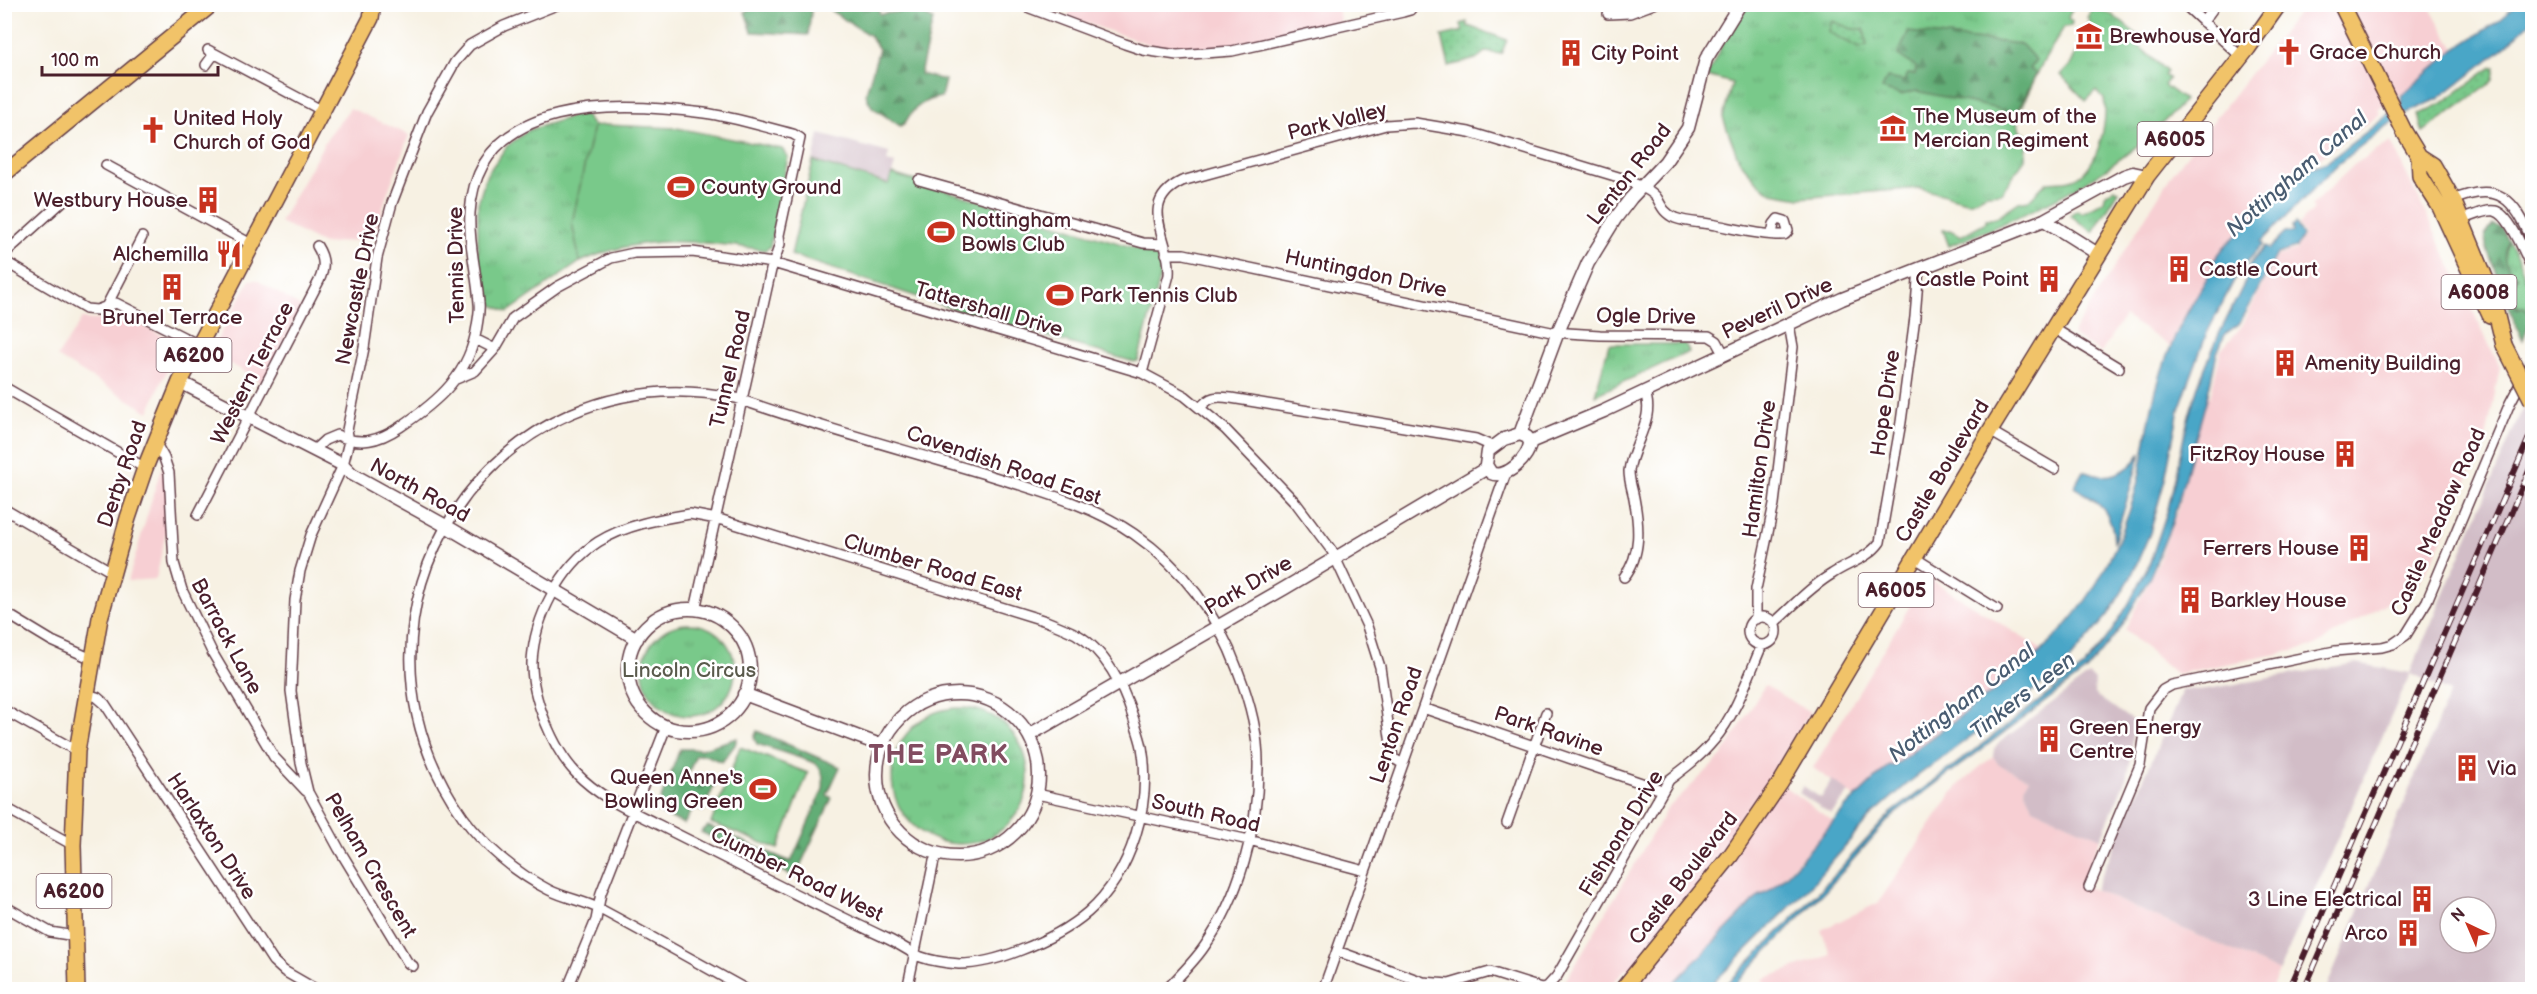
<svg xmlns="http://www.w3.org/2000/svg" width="2537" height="994" font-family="'Balsamiq Sans',sans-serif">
  <defs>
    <pattern id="grass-tufts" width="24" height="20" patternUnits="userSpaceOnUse" patternTransform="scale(1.5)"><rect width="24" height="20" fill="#79c98a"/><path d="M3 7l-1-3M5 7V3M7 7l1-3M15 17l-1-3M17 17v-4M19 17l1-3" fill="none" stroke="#6aac77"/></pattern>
    <pattern id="forest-firs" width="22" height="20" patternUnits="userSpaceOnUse" patternTransform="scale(1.5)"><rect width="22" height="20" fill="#62ad76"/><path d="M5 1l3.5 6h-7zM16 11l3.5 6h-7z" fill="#538c61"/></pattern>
    <pattern id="garden-dots" width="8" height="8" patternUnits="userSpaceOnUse" patternTransform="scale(1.5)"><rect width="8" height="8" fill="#79c98a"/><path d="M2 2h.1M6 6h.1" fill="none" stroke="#6aac77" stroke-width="1.8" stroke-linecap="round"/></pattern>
  </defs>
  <rect width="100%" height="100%" fill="#fff"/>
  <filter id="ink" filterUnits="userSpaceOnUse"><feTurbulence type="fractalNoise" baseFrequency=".0167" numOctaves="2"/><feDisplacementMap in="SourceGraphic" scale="12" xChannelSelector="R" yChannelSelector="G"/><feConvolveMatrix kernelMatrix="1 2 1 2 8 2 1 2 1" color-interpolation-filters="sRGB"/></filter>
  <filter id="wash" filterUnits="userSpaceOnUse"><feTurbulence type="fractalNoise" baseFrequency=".008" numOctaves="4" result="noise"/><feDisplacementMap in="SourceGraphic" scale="24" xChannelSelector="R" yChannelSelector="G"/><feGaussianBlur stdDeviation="1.35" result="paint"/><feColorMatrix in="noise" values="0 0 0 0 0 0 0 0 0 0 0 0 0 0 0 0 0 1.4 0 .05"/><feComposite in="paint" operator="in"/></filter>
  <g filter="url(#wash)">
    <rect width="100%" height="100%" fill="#f7f1e3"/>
    <path fill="#f7cfd3" d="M1072,4H1338L1340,22L1243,45L1213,49H1176L1154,46L1068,17Z
      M2304,5H2428L2455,49L2401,96L2399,93L2378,109L2380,114L2319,158L2316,155L2297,178L2224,247L2212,262L2213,268L2177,329L2170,346L2124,316L2101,353L2072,335L2172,174Z
      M350,108L409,135L386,197L374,238L323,244L280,222L327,138Z
      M2391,142L2500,367L2487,434L2436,553L2417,585L2313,647L2176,674L2125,630L2157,565L2177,512L2199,416L2207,390L2210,398L2221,350L2242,326L2277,256L2296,250L2304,235L2298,225L2314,210L2311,206L2355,164Z
      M250,280H257L301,307L262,384L256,378L240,369L217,357L215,359L208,356Z
      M116,315L125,317L181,344L162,380L149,412L57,357L82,319L95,320Z
      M161,468L169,473V516L156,579L128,581Z
      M1927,577L2044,651L2006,682L1936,732L1894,766H1889L1856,798L1813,768Z
      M1765,685L1810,712L1771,777L1834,822L1779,881L1766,894L1759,896L1667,989H1655L1626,968L1608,989L1560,990L1667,809L1722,756Z
      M1993,756L1998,764L2029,779L2025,787L2027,796L2033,808L2101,838L2081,884L2279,971L2271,990H1767L1763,979L1831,955L1821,930L1878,903L1950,796L1961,783Z"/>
    <path fill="#d2bdc7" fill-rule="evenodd" d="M819,134L889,153L887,161L895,164L889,184L813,161Z
      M2532,386V989H2326L2450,692L2410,674L2279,971L2095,890L2183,689L2201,690L2356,663L2410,673ZM2450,907H2486V943H2450Z
      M2089,675L2095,681L2094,694L2133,721L2131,753L2126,778L2101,838L2033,808L2027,796L2025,787L2029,779L1998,764L1993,756L1994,749L2000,742Z
      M1832,780L1849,792L1831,814L1799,793L1803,786L1821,798Z"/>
    <path fill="url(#grass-tufts)" stroke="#62745a" stroke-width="1.5" d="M1749,5H2074L2068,18L2072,22L2071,26L2064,27L2042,64L2022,106L2014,115L2021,132H2024L2031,142L2026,147L2025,159L2001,193L1987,194L1969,202L1920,188L1800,198L1772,193L1758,183L1739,160L1723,118L1732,83L1707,76L1723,43Z
      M2092,8L2111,14L2144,40L2139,46L2167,72L2164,75L2169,79L2164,85L2184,100C2123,173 2035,212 1949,246L1943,230H1950L1961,236L1986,222V219L1995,218L2019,202L2029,200L2047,182C2054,181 2064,182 2070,180C2097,174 2109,122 2104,99L2096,91L2086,101L2061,75L2071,64L2090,20L2087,18Z
      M583,113L593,126H598L599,254L580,262L508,312L484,301L478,283V203L487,174L507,146L529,130Z
      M2115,188L2119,191L2093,232L2070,215L2077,210L2082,213L2104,201L2105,195Z
      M2509,241C2521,264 2533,290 2532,316C2512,305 2519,307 2511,288L2518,277C2505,267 2500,256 2509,241Z
      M1609,344H1685L1689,352L1595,395Z
      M643 670a46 46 0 1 1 92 0a46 46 0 1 1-92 0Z
      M892 776a68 68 0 1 1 136 0a68 68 0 1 1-136 0Z"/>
    <path fill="url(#forest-firs)" stroke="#566650" stroke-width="1.5" d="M763,4L812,5L808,35L752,32L745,12Z
      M832,5H877L880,14L915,10L933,20L920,74L945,80L941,97C928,99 918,104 910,115C906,120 907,123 900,126L872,107L867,98L866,93L879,49L869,35L831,11Z
      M1908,32L2021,44L2036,60L2029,69L2037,73L2016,113L1917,91L1901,95L1882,89L1887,78L1904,81L1908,74H1915L1916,67L1898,55Z
      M2493,225L2502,228L2509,241C2500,257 2505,267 2518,277L2511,288L2518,309L2524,308L2532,316L2523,340L2509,309L2486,246L2485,236Z
      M757,731L840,767L827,795L832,798L795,877L701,832L708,826L791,862L823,789C824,778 823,770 815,763L757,744L754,738Z
      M737,738L735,745L722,762L705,755H696L687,776L714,786L703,811L694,808L684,824L656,811L680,749H701Z"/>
    <path fill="url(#garden-dots)" stroke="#62745a" stroke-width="1.5" d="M1832,21L1852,29H1864L1867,45L1859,48L1832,34L1829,31Z
      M1467,22L1468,26L1507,40L1501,54L1485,52L1476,59L1449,66L1442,36L1463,31L1461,24Z
      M2492,67H2495L2493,79L2488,85L2423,132L2418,115L2441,104Z"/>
    <path fill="#79c98a" stroke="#62745a" stroke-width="1.5" d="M605,125L677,128L782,149L788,157L770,247L765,250C697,241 645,233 580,262L572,223L593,126Z
      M813,161L888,184L892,174L1155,254L1160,265V279L1138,361L1134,362L960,311L791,255Z
      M740,747L808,773L778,849L711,823Z"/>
    <path fill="#48a6c7" stroke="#496279" stroke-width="1.5" d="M2517,5H2532V21L2504,48L2438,99L2409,112L2385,127L2338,164L2261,242L2263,244L2239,271L2207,333L2179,409L2165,479L2150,533L2131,577L2108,615L2061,670L1912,780L1872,815L1805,892L1707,989L1667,990L1759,896C1781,888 1827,828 1846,807C1860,793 1875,779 1889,765L1894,766C1969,705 2059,658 2104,570C2120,540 2133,505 2140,472C2146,443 2149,415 2157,387C2170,339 2188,310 2213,268L2212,263L2224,247L2306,169L2327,162L2382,120L2403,101L2401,96L2455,49L2494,24Z
      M2295,223L2302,236L2296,248L2277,254L2248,309L2239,324L2225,334L2217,353L2207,398L2172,523L2150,577L2120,629L2086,671L1891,817L1827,889L1735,984L1729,989H1722L1813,898L1890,814L2084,667L2110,634L2128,605L2150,562L2168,509L2188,419L2199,382L2219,334L2247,278L2242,274L2265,246L2269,249L2285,233L2293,232L2292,226Z
      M2141,453L2114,543C2114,513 2098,501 2074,487L2083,471C2106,481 2127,475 2141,453Z"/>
  </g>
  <g filter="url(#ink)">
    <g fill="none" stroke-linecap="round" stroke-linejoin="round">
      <defs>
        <path id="minor" d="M1019,4L1125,44L1143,50L1177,55L1232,51L1403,12L1410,10L1415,4
          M2184,4L2237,53L2239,59
          M1608,14L1630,13L1654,4
          M2203,22L2216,4
          M208,50L323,111
          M206,65L214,54
          M106,165L253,245
          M919,180L1143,243L1164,244
          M2451,201C2498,180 2515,199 2532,241
          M2458,220C2470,218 2483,209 2495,211C2510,214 2526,256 2532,269
          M4,254L63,201
          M1166,254H1184L1551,332L1600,335L1709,336L1717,341L1724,354
          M4,261L86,309L97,310L116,303L199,345
          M107,305L142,237
          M2053,328L2119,368
          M475,339L495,349
          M1142,373L1169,275C1172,239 1135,204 1182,181L1386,125L1415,123L1469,132L1625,179C1634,184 1651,189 1657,198C1662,207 1664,213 1675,218C1688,223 1702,222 1716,225C1736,229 1760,235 1780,235C1786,235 1785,235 1788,231L1785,221L1778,219L1774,224L1772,234
          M456,379L475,371L495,349L513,318L557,287L611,258L634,253L692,252L773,263L1142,373L1185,396L1225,429L1296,503L1332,551L1367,626L1380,667L1393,758L1403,764
          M4,387L145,468
          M1200,408C1210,396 1216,396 1231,398L1476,439L1492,446
          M1990,431L2055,469
          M155,442L164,458L169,473L174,563L182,590L212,652L274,757L306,791
          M314,450L325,440L337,435C360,446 379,441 400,427C439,401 470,374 477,326C478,319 480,311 479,303C477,273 468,243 470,213C477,95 619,102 704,113C734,117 764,127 793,134L800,138L779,235L780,244L771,270L695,610
          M4,509L112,572
          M690,514L722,520L1046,621C1056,625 1066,629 1076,634C1105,650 1123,686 1133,717C1136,727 1140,737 1142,747C1152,804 1132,873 1088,912C1068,929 1045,941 1021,950C1001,958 981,964 959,964C948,963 932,961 921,957C910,952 899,944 888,939C837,915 787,890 738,865C711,851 684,838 657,824C629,810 599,797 576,773C553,749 531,696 532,662C534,618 561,566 598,542C625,525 659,519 690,514Z
          M198,515L319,281C325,268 325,259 317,246
          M1915,558L1997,609
          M1624,577C1642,555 1639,524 1634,498C1632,488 1629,481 1629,471C1632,444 1657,417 1644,391
          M4,612L52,641L92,659
          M1748 631a14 14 0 1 1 28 0a14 14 0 1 1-28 0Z
          M1756,619V589L1774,504L1793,347L1789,324
          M1774,623C1793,606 1810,587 1832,574C1848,563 1869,558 1880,542L1901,422L1915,317L1919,268
          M86,694L97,697L105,704L273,961L284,971L317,990
          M1423,708L1662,790
          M4,710L77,751
          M1037,794L1249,840L1365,871
          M4,807L73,845
          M1507,823L1546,713
          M2089,887L2140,765L2149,708L2163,690L2172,685L2335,651L2382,647L2393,644L2406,635L2427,601L2510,403L2532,361
          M4,906L50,932L75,936
          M1337,951L1423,982L1449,984L1490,972L1541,988L1547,987L1557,976L1669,780C1685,768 1701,756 1714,740C1735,716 1749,675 1762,645
          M413,966L408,963L339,849L308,792L301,763L291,691L295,600L300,571L311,535L343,465L349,441L347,430L364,348L377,258L392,203L427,112L455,62L470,45L504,26L559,4
          M567,990L596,920L601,893L666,727
          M747,990C698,963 649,935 600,909C584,901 565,898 549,890C516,873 484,846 463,817C319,614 493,348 736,398C817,427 902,449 985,474C1035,490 1091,504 1134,534C1183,568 1218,616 1238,671C1250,702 1259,735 1258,768C1258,829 1239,898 1204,947C1193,963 1179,976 1166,990
          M907,990L934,861L939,854
          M1323,990L1506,473"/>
        <path id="tertiary" d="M2044,220L2098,254
          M180,382L343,465L352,474L446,526L637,639
          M1520,434L1558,332L1588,263L1615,219L1631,198L1665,162L1688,128L1706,59L1740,4
          M1520,434L1527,437L1530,442C1530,457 1506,480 1491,473L1486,465L1488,451L1504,439Z
          M1530,442L1604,411L1842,299L2044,220L2124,176L2133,173L2147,176
          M628 670a61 61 0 1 1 122 0a61 61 0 1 1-122 0Z
          M744,694L883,746
          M877 775a81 81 0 1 1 162 0a81 81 0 1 1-162 0Z
          M1029,735L1285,588L1487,468"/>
        <path id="primary" d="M2341,4L2405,133L2419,156L2433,165L2453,200L2491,292L2504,345
          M2419,156L2420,176L2440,207L2490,315
          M4,174L212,4
          M77,990L73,845L77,751L100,618L128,518L145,468L180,382L371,18L373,4
          M1622,990L1731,855L1781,782L1990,431L2147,176L2248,48L2279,4"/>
      </defs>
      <use href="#minor" stroke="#643e47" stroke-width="12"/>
      <use href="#tertiary" stroke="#643e47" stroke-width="15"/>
      <use href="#primary" stroke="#643e47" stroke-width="18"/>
      <use href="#minor" stroke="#fff" stroke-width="9"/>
      <use href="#tertiary" stroke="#fff" stroke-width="12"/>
      <use href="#primary" stroke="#f1c369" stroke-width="15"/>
      <defs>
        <path id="rail" d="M2289,990L2532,431
          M2304,990L2532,464"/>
      </defs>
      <use href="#rail" stroke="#4a1f2b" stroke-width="6"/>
      <use href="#rail" stroke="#fff" stroke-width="4" stroke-dasharray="11" stroke-linecap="butt"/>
      <defs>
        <path id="primary-bridge" d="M2504,345L2532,400"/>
      </defs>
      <use href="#primary-bridge" stroke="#643e47" stroke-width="18" stroke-linecap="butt"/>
      <use href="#primary-bridge" stroke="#f1c369" stroke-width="15"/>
    </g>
  </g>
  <defs>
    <symbol id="museum-bare" viewBox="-9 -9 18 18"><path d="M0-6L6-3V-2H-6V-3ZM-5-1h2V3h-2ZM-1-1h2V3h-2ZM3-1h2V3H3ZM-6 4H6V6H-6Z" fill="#c8321e" stroke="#fff" stroke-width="2.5" paint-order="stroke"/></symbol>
    <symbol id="church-bare" viewBox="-9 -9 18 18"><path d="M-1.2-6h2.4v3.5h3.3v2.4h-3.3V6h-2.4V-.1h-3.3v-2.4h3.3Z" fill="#c8321e" stroke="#fff" stroke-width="2.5" paint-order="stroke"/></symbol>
    <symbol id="building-bare" viewBox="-9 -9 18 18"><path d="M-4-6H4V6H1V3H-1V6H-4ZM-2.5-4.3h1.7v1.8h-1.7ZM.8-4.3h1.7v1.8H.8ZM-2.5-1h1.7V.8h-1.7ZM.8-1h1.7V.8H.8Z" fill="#c8321e" stroke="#fff" stroke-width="2.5" paint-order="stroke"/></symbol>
    <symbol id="stadium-bare" viewBox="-9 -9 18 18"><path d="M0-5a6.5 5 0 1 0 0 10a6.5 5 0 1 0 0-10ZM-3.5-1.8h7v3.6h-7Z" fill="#c8321e" stroke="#fff" stroke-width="2.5" paint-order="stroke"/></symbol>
    <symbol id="restaurant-bare" viewBox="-9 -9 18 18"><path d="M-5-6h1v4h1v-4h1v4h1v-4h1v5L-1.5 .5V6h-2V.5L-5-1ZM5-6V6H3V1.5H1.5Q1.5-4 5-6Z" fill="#c8321e" stroke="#fff" stroke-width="2.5" paint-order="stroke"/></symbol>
  </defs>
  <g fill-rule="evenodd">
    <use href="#museum-bare" x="2070" y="17" width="38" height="38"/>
    <use href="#church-bare" x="2270" y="33" width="38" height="38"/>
    <use href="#building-bare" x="1552" y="34" width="38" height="38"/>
    <use href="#museum-bare" x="1874" y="109" width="38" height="38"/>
    <use href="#church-bare" x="134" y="111" width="38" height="38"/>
    <use href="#stadium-bare" x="662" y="168" width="38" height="38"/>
    <use href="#building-bare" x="189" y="181" width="38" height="38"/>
    <use href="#stadium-bare" x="922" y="213" width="38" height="38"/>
    <use href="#restaurant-bare" x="210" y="235" width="38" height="38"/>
    <use href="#building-bare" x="2160" y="250" width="38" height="38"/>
    <use href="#building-bare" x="2030" y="260" width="38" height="38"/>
    <use href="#building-bare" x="153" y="268" width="38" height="38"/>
    <use href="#stadium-bare" x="1041" y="276" width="38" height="38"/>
    <use href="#building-bare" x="2266" y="344" width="38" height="38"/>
    <use href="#building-bare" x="2326" y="435" width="38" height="38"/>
    <use href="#building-bare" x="2340" y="529" width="38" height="38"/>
    <use href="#building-bare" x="2171" y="581" width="38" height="38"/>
    <use href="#building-bare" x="2030" y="720" width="38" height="38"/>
    <use href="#building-bare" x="2448" y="749" width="38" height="38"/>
    <use href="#stadium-bare" x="744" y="770" width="38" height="38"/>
    <use href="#building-bare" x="2403" y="880" width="38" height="38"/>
    <use href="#building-bare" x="2389" y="914" width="38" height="38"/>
  </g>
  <g text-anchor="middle" stroke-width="5" stroke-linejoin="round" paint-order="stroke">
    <g fill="#fff" stroke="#80626b" stroke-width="1.5">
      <rect x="2137.5" y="122" width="75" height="34" rx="4.5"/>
      <rect x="2441.5" y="275" width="75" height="34" rx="4.5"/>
      <rect x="156.5" y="338" width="75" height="34" rx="4.5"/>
      <rect x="1858.5" y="573" width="75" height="34" rx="4.5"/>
      <rect x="36.5" y="874" width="75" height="34" rx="4.5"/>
    </g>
    <g font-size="20" font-weight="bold" fill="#4a1f2b">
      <text x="2175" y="146">A6005</text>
      <text x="2479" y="299">A6008</text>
      <text x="194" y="362">A6200</text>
      <text x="1896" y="597">A6005</text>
      <text x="74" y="898">A6200</text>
    </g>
    <g font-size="21" fill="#4a1f2b" stroke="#fff" text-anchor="start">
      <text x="2109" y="43">Brewhouse Yard</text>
      <text x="2309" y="59">Grace Church</text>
      <text x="1591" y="60">City Point</text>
      <text x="1913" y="123">The Museum of the<tspan x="1913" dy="24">Mercian Regiment</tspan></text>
      <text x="173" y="125">United Holy<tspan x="173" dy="24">Church of God</tspan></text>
      <text x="701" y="194">County Ground</text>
      <text x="188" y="207" text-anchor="end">Westbury House</text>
      <text x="961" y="227">Nottingham<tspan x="961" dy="24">Bowls Club</tspan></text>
      <text x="209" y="261" text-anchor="end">Alchemilla</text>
      <text x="2199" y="276">Castle Court</text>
      <text x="2029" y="286" text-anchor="end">Castle Point</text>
      <text x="1080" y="302">Park Tennis Club</text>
      <text x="172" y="324" text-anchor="middle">Brunel Terrace</text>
      <text x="2305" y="370">Amenity Building</text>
      <text x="2325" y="461" text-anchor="end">FitzRoy House</text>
      <text x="2339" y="555" text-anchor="end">Ferrers House</text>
      <text x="2210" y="607">Barkley House</text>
      <text x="2069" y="734">Green Energy<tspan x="2069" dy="24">Centre</tspan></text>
      <text x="2487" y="775">Via</text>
      <text x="743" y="784" text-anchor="end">Queen Anne's<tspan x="743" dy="24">Bowling Green</tspan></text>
      <text x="2402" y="906" text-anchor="end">3 Line Electrical</text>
      <text x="2388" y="940" text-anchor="end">Arco</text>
    </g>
    <g font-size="21" fill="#4a1f2b" stroke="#fff">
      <text transform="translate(1337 121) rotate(-14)" y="7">Park Valley</text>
      <text transform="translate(1629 174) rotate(-52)" y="7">Lenton Road</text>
      <text transform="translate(456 265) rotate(-91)" y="7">Tennis Drive</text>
      <text transform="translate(1366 273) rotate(12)" y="7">Huntingdon Drive</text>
      <text transform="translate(357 289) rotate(-79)" y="7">Newcastle Drive</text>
      <text transform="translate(1777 308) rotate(-25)" y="7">Peveril Drive</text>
      <text transform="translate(989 309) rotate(16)" y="7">Tattershall Drive</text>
      <text transform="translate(1646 316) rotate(1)" y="7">Ogle Drive</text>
      <text transform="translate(730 369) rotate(-77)" y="7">Tunnel Road</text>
      <text transform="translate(252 373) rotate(-63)" y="7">Western Terrace</text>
      <text transform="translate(1885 403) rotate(-82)" y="7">Hope Drive</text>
      <text transform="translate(1004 465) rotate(19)" y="7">Cavendish Road East</text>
      <text transform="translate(1759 469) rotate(-82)" y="7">Hamilton Drive</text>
      <text transform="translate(1942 471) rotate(-59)" y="7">Castle Boulevard</text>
      <text transform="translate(122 474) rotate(-71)" y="7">Derby Road</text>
      <text transform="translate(420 490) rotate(29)" y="7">North Road</text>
      <text transform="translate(2438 522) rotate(-66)" y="7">Castle Meadow Road</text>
      <text transform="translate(933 567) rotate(17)" y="7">Clumber Road East</text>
      <text transform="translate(1248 585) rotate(-30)" y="7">Park Drive</text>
      <text transform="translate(227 636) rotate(62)" y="7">Barrack Lane</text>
      <text transform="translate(1396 725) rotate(-71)" y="7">Lenton Road</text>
      <text transform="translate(1549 731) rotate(19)" y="7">Park Ravine</text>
      <text transform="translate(1206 813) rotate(13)" y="7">South Road</text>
      <text transform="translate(1621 833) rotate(-59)" y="7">Fishpond Drive</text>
      <text transform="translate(212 836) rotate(57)" y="7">Harlaxton Drive</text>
      <text transform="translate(371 865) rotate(60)" y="7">Pelham Crescent</text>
      <text transform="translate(797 874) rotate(26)" y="7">Clumber Road West</text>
      <text transform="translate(1683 878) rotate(-52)" y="7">Castle Boulevard</text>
    </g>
    <g font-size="21" fill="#5a5a4c" stroke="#fff">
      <text x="689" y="677">Lincoln Circus</text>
    </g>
    <g font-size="22" font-style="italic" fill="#495c71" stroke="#fff">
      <text transform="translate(2296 173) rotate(-41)" y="8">Nottingham Canal</text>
      <text transform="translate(2022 695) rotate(-38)" y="8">Tinkers Leen</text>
      <text transform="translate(1961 702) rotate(-38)" y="8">Nottingham Canal</text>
    </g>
    <g font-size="27" font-weight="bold" letter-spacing="1.5" fill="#824c60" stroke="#fff">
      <text x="939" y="763">THE PARK</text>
    </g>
  </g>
  <rect width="2537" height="994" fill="none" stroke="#fff" stroke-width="24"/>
  <g transform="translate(2468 925) rotate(316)"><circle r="28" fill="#ffffff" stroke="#b7a5aa" stroke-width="1.5"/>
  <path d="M0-4.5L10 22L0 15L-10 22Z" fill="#c8321e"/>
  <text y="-9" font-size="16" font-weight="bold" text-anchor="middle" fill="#4a1f2b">N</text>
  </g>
  <path d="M42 66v9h176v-9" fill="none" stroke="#4a1f2b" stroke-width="3"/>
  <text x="51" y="66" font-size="18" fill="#4a1f2b" stroke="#ffffff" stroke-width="4.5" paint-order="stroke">100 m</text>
</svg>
